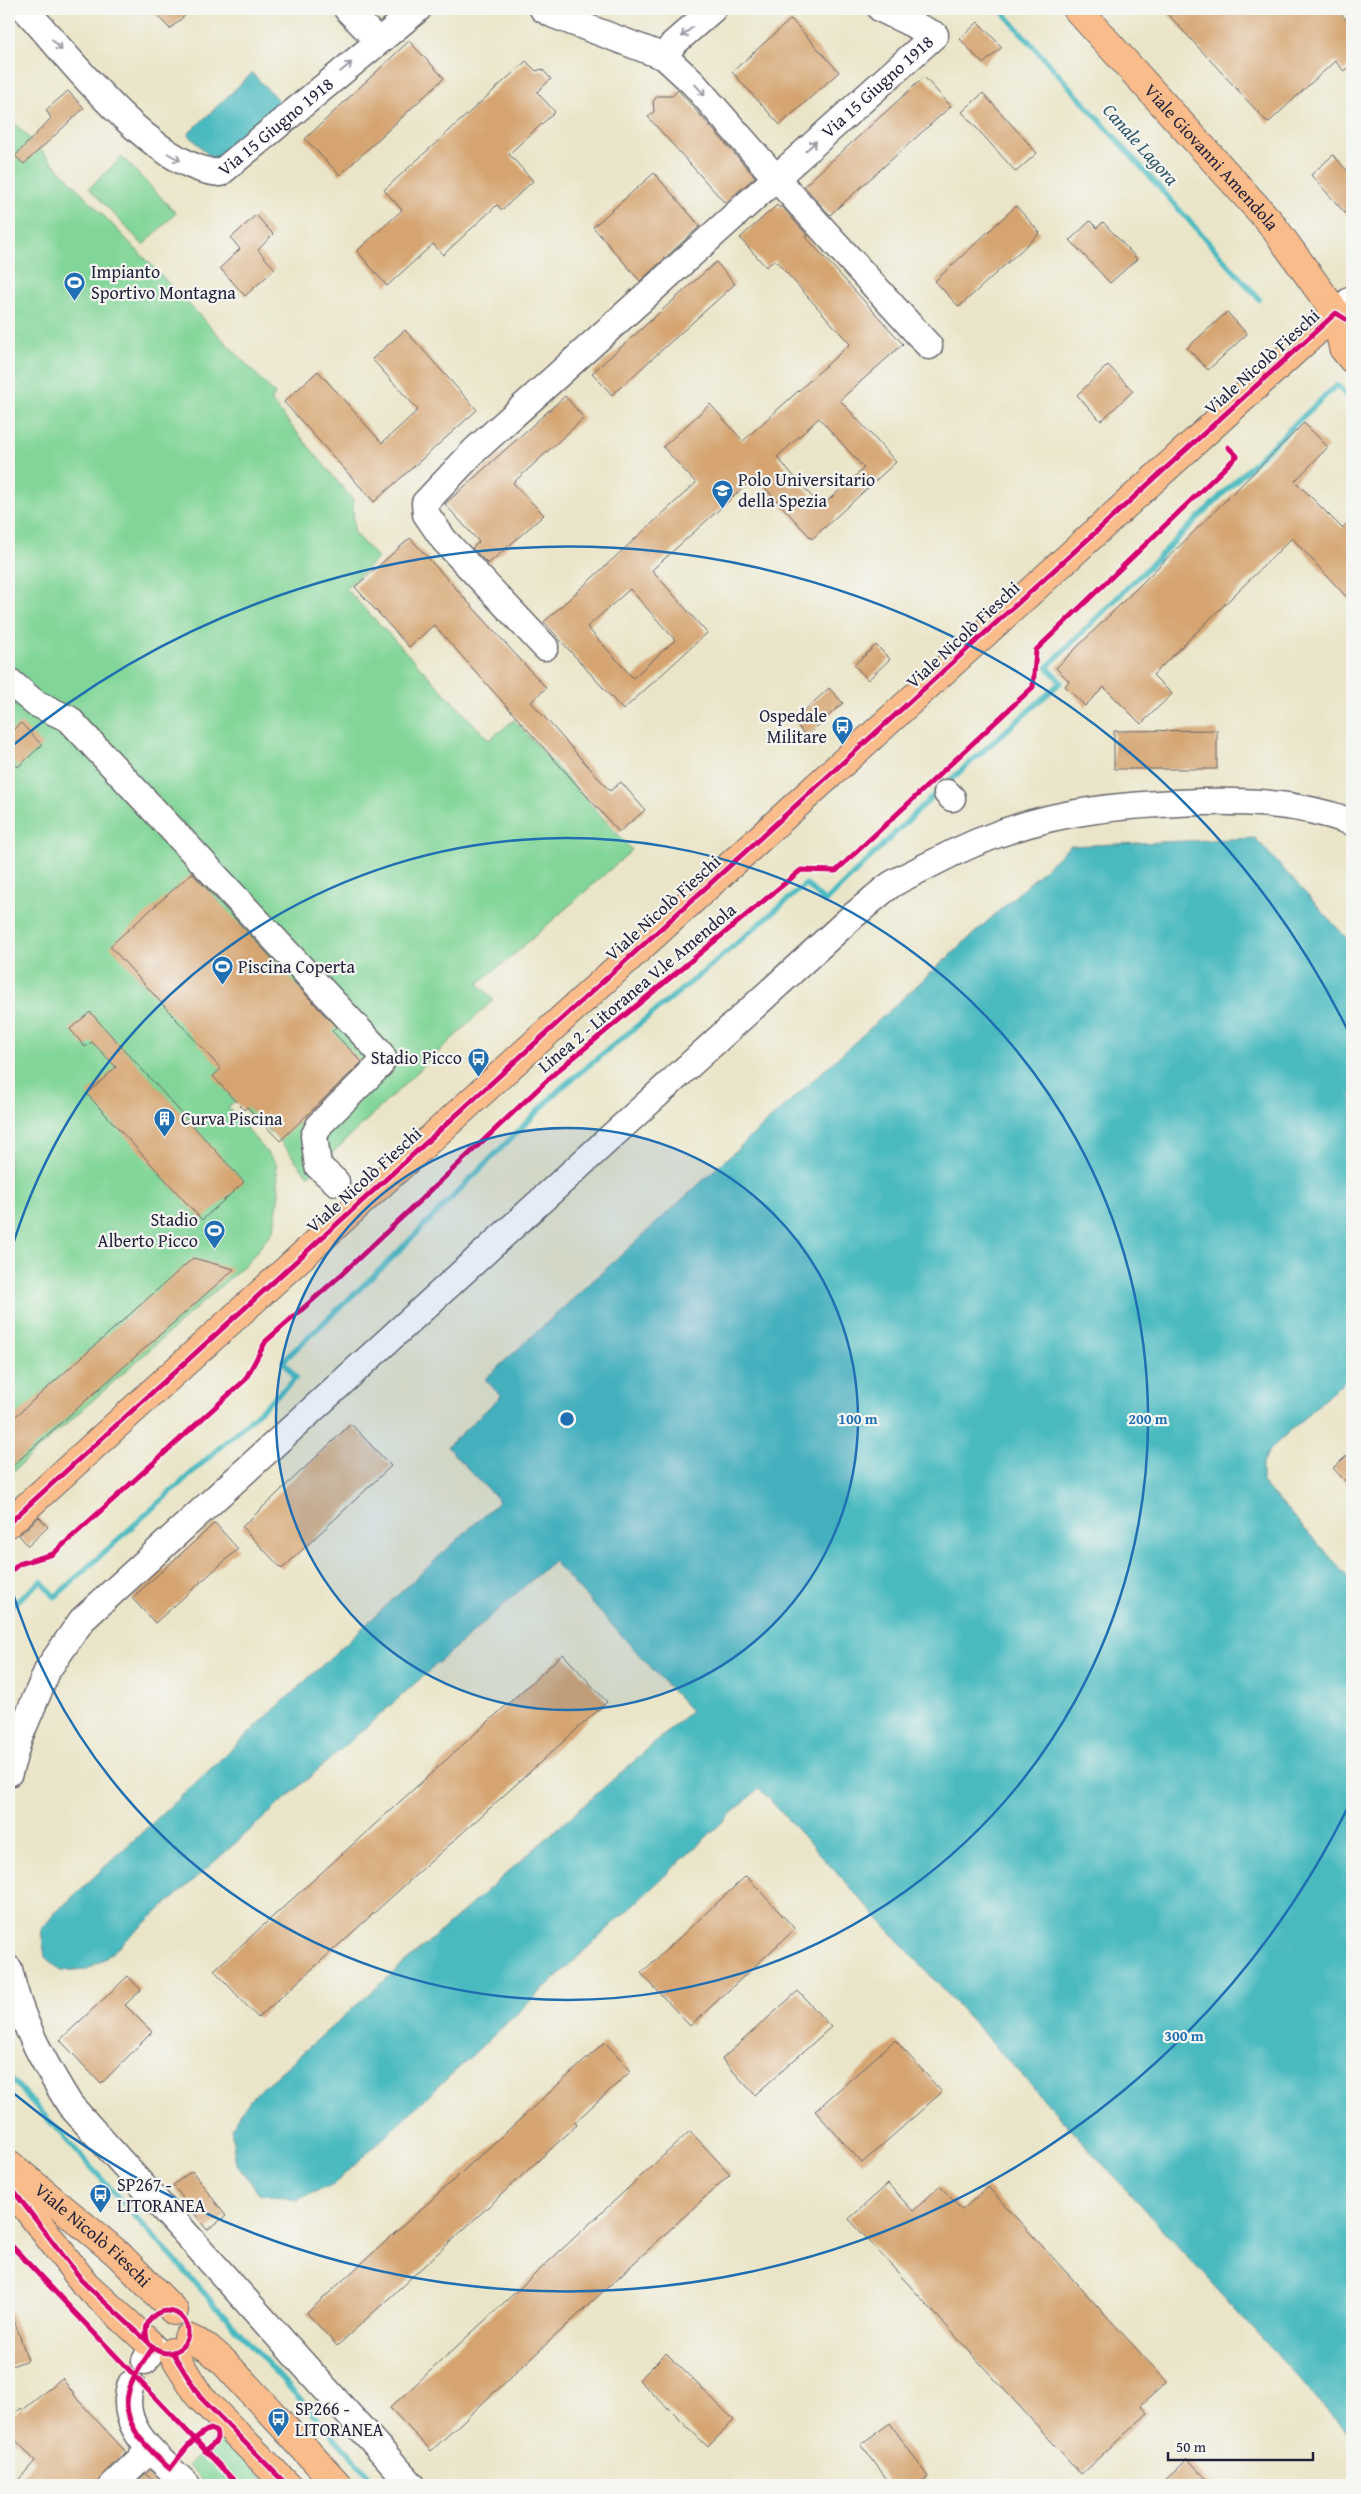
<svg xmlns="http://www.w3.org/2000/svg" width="1361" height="2494" font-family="'Gentium Book Plus',serif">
  <rect width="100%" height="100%" fill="#f6f6f2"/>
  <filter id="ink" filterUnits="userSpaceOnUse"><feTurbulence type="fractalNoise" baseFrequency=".02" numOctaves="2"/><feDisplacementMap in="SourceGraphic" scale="10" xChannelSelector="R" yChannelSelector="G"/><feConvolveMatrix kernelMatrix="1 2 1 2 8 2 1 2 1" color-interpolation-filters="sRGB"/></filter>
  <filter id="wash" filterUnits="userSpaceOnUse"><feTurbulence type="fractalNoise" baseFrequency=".0096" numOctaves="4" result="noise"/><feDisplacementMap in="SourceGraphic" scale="20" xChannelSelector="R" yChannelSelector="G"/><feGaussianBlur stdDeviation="1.12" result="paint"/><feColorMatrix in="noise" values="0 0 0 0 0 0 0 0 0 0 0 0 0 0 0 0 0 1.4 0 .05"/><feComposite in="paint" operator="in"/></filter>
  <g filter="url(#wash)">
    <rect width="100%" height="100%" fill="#eae5c8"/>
    <path fill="#81d598" stroke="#527c6a" d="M9,117L275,394L271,401L353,500L354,533L378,558L346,589L489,740L514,720L632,850L510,958L478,983L493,1000L308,1176L280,1141L235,1101L228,1107L276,1163L279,1193L274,1230L249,1261L9,1475Z
      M122,157L176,213L143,245L89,188Z
      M223,2434L269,2485H206L188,2465Z"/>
    <path fill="#4abac0" stroke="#366e7e" d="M252,73L281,103L217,164L188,134Z
      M1255,838L1352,944V1374L1269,1450L1262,1465V1482L1352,1581V2437L759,1788L334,2184L296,2200L259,2193L236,2164L231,2128L251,2098L691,1711L553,1561L106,1958L87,1969L61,1971L45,1957L41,1930L54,1914L499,1501L447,1447L501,1396L485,1379L1070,846Z"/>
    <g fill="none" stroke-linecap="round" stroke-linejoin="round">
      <path stroke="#4abac0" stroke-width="5.5" d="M1000,9L1259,299
        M946,784L1061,682L1047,667L1261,456L1337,385L1352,402
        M9,1608L41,1581L55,1597L296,1378L283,1361L385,1265L561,1088L702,973L806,884L825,902L939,790
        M9,2076L377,2485"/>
    </g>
    <g id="blocks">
      <path fill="#d5a471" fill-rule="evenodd" d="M151,9H192L170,29Z
        M1163,9H1336L1352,26V63L1344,71L1335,61L1268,123Z
        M791,19L839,72L780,125L732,72Z
        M978,22L1002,47L983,64L960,39Z
        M409,41L444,78L340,175L305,139Z
        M526,61L536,71L542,69L551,79L537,92L555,112L509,154L533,181L502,210L497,205L443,255L433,244L387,286L357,251L402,210L384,190Z
        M924,77L951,106L830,215L804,186Z
        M678,90L755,177L725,203L648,117L654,112L653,102L657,96H672Z
        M68,91L84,108L24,164L15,156L51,118L46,110Z
        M983,93L1037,153L1016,172L962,112Z
        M1333,155L1352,176V221L1311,175Z
        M654,173L700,226L640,281L593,227Z
        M777,205L780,208L781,206L808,236L806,237L903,344L840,400L896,462L812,539L755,477L652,570L707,633L623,710L544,622L696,483L663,447L710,404L743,441L850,344L775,260L766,267L740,238ZM819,418L864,468L821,507L777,457ZM630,589L675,640L633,678L587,627Z
        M1016,206L1040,233L959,307L935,281Z
        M256,215L273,234L258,250L275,269L245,296L220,268L240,249L231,238Z
        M1090,221L1097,228L1103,222L1137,259L1110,283L1070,240Z
        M716,262L735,284L612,395L592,373Z
        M1227,312L1247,334L1208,370L1187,348Z
        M405,330L477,410L374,502L284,402L318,371L382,443L418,410L372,359Z
        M1108,365L1133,391L1101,421L1077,395Z
        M565,396L584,418L513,483L544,515L488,564L472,548L479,542L445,504Z
        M1304,423L1328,447L1295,481L1342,528L1352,519V603L1292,538L1153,675L1172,694L1141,724L1104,687L1085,706L1065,686L1069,681L1056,668Z
        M410,538L546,688L531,702L610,791L621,782L645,810L619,832L434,625L409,647L355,587Z
        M876,645L890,659L868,680L854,665Z
        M829,688L843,703L806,736L793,721Z
        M21,723L42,745L18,767L9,758V733Z
        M1217,730V769H1114V731Z
        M192,873L336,1027L332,1031L362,1062L280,1141L247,1107L244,1110L235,1101L213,1076L221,1069L110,946Z
        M90,1012L244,1182L202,1220L87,1094L116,1067L92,1042L85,1047L70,1029Z
        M193,1258L234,1269L9,1469V1422Z
        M351,1424L391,1466L282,1569L242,1527Z
        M1352,1451V1489L1333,1468Z
        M39,1517L48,1527L28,1546L19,1535Z
        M215,1523L238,1549L155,1623L132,1598Z
        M563,1654L607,1702L258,2018L214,1970Z
        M746,1876L795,1929L690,2026L641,1973Z
        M128,1976L141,1990L125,2005L152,2032L101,2084L60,2040Z
        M798,1991L831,2027L755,2095L722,2059Z
        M895,2040L942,2092L862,2163L815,2111Z
        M605,2042L631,2071L575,2122L577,2125L337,2346L307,2313Z
        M690,2131L730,2174L431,2451L390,2408Z
        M192,2171L226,2216L207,2230L173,2185Z
        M888,2184L913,2211L940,2186L962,2210L988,2187L1167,2382L1141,2405L1148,2413L1081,2474L849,2219Z
        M9,2311H11L28,2360L9,2367Z
        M666,2353L734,2420L708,2447L639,2380Z
        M62,2378L78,2400L126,2452L103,2474L98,2485H14L35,2461L13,2437L16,2435L9,2426V2419L21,2408L23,2410Z
        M890,2423L928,2477L917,2485H891L861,2444Z
        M1188,2459L1212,2485H1160Z
        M146,2474L156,2485H135Z"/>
    </g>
  </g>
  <g filter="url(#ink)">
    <use href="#blocks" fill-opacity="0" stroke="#68666c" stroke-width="1"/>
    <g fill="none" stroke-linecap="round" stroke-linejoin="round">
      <defs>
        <g id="minor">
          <path id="s1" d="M25,9C70,58 152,168 220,173L418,9"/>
          <path d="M347,9L378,41"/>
          <path id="s2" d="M543,9L554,15L665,57L693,83L776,178L935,35L881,9"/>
          <path d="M665,57L673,44L713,9"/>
          <path d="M1336,313L1352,299"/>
          <path d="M545,647L444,540L426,514L425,503L475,450L776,178L929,346"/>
          <path d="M9,681L35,703L69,719L378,1050L383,1058L380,1065L320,1124L314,1136L318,1166L336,1182"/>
          <path d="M947,793L952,798"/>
          <path d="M9,1773L19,1738L48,1669L82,1620L854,915C867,905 879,893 892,884C904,877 917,871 929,865C1013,820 1082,807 1177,803C1237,800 1295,801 1352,822"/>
          <path d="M9,1969C19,2019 44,2063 70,2105L412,2485"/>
          <path d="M145,2361L153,2347"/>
          <path d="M131,2384C116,2429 159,2457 187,2485"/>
          <path d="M113,2485L150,2450"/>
        </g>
        <g id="major">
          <path id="s3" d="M1077,9L1270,222L1336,313L1343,348L1352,359"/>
          <path d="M9,1523L1336,313"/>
          <path id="s4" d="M9,2164L118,2254L174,2311"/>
          <path d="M9,2185L85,2284L148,2342"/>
          <path d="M188,2338L208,2348L223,2361L338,2485"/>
          <path d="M172,2352L200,2397L287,2485"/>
        </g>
      </defs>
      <use href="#minor" stroke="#68666c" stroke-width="29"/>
      <use href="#major" stroke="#68666c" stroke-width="30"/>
      <use href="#minor" stroke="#fff" stroke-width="26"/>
      <use href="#major" stroke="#f9bc8a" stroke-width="28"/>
      <defs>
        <path id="cycleway" d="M9,1523L1336,313L1352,323
          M9,1573L19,1564L53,1554L245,1380L266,1341L341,1275L556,1072L801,870L836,871L1033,687L1036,650L1237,456L1228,447
          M9,2185L85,2284L148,2342
          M9,2243L238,2485
          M146 2332a21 21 0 1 1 42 0a21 21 0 1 1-42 0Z
          M153,2347C144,2362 131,2378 128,2395C121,2426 151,2451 170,2469C179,2457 197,2432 211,2429L216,2432C220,2441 212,2445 205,2451
          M172,2352L200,2397L287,2485"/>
      </defs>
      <use href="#cycleway" stroke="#f6f6f2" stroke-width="8"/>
      <use href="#cycleway" stroke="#d6006c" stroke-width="5"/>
    </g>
    <defs><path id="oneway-shaft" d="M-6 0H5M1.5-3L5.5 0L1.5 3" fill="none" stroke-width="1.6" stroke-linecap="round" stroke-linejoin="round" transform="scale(1.25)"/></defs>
    <g stroke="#9c9ca7">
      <use href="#oneway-shaft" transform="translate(687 32) rotate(138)"/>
      <use href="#oneway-shaft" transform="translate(57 45) rotate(48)"/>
      <use href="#oneway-shaft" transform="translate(346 67) rotate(-40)"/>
      <use href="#oneway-shaft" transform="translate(700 90) rotate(49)"/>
      <use href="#oneway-shaft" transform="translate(811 146) rotate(-42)"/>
      <use href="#oneway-shaft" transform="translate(174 157) rotate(30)"/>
    </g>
  </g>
  <circle cx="567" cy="1419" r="291" fill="#1f6fb2" fill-opacity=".12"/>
  <g fill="none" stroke="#1f6fb2" stroke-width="2.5">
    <circle cx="567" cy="1419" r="291"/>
    <path d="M10 1254A581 581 0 1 1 10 1584"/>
    <path d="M1351 1801A872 872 0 0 1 12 2092M12 746A872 872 0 0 1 1351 1037"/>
  </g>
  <defs>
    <symbol id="stadium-pin" viewBox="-11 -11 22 30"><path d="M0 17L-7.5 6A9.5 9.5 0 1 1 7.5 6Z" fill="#1f6fb2" stroke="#f6f6f2"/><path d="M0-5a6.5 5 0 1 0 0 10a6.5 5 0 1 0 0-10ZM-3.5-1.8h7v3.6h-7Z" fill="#fff"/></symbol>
    <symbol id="university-pin" viewBox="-11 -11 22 30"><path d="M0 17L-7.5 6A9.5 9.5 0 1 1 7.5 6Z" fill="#1f6fb2" stroke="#f6f6f2"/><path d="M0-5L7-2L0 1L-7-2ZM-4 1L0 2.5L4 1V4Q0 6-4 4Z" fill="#fff"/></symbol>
    <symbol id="bus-pin" viewBox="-11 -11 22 30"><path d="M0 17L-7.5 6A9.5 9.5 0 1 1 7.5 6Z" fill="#1f6fb2" stroke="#f6f6f2"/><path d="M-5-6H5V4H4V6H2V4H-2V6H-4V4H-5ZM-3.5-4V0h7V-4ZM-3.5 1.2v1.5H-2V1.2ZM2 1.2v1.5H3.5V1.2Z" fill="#fff"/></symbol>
    <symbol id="building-pin" viewBox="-11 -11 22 30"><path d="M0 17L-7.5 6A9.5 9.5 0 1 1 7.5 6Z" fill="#1f6fb2" stroke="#f6f6f2"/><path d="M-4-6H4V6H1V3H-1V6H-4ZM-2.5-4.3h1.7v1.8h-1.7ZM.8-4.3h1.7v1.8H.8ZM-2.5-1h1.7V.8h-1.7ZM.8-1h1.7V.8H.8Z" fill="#fff"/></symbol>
  </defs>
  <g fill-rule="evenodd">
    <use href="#stadium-pin" x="62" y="270" width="25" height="34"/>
    <use href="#university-pin" x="710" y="478" width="25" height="34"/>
    <use href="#bus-pin" x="830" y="714" width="25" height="34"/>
    <use href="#stadium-pin" x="210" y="954" width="25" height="34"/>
    <use href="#bus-pin" x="466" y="1046" width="25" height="34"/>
    <use href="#building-pin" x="152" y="1106" width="25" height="34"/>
    <use href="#stadium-pin" x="202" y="1218" width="25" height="34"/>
    <use href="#bus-pin" x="88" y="2182" width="25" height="34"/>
    <use href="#bus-pin" x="266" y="2406" width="25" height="34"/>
  </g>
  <g text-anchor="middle" stroke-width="4.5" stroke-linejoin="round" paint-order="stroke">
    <g font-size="18" fill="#22223b" stroke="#f6f6f2">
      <text dy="6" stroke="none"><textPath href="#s2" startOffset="432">Via 15 Giugno 1918</textPath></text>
      <text dy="6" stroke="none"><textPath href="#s1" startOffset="332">Via 15 Giugno 1918</textPath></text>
      <text dy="6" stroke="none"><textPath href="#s3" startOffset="200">Viale Giovanni Amendola</textPath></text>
      <text transform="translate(1262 362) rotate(-42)" y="6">Viale Nicolò Fieschi</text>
      <text transform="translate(963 635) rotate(-43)" y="6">Viale Nicolò Fieschi</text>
      <text transform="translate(663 908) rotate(-42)" y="6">Viale Nicolò Fieschi</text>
      <text transform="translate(637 988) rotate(-40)" y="6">Linea 2 - Litoranea V.le Amendola</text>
      <text transform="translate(364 1180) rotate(-42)" y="6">Viale Nicolò Fieschi</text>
      <text dy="6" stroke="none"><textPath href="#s4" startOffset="110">Viale Nicolò Fieschi</textPath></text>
    </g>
    <g font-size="18" fill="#22223b" stroke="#f6f6f2" text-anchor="start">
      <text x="91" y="278">Impianto<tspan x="91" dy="21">Sportivo Montagna</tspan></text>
      <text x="738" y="486">Polo Universitario<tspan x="738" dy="21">della Spezia</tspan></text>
      <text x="827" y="722" text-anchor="end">Ospedale<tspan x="827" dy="21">Militare</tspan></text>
      <text x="238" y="973">Piscina Coperta</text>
      <text x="462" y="1064" text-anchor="end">Stadio Picco</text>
      <text x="181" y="1125">Curva Piscina</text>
      <text x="198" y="1226" text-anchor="end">Stadio<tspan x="198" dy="21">Alberto Picco</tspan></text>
      <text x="117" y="2191">SP267 -<tspan x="117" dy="21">LITORANEA</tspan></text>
      <text x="295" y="2415">SP266 -<tspan x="295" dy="21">LITORANEA</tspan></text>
    </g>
    <g font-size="19" font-style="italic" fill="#30576a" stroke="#f6f6f2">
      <text transform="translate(1141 144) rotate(48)" y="7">Canale Lagora</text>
    </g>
  </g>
  <circle cx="567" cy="1419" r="8" fill="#1f6fb2" stroke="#f6f6f2" stroke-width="2.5"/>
  <g font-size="15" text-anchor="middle" font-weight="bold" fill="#1f6fb2" stroke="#f6f6f2" stroke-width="4.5" stroke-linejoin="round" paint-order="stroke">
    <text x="858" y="1424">100 m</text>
    <text x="1148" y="1424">200 m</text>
    <text x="1184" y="2041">300 m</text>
  </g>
  <rect width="1361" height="2494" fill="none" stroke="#f6f6f2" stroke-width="30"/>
  <path d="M1168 2452v8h145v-8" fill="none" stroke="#22223b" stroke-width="2.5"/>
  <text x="1176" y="2452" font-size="15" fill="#22223b" stroke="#f6f6f2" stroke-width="4" paint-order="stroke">50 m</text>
</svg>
